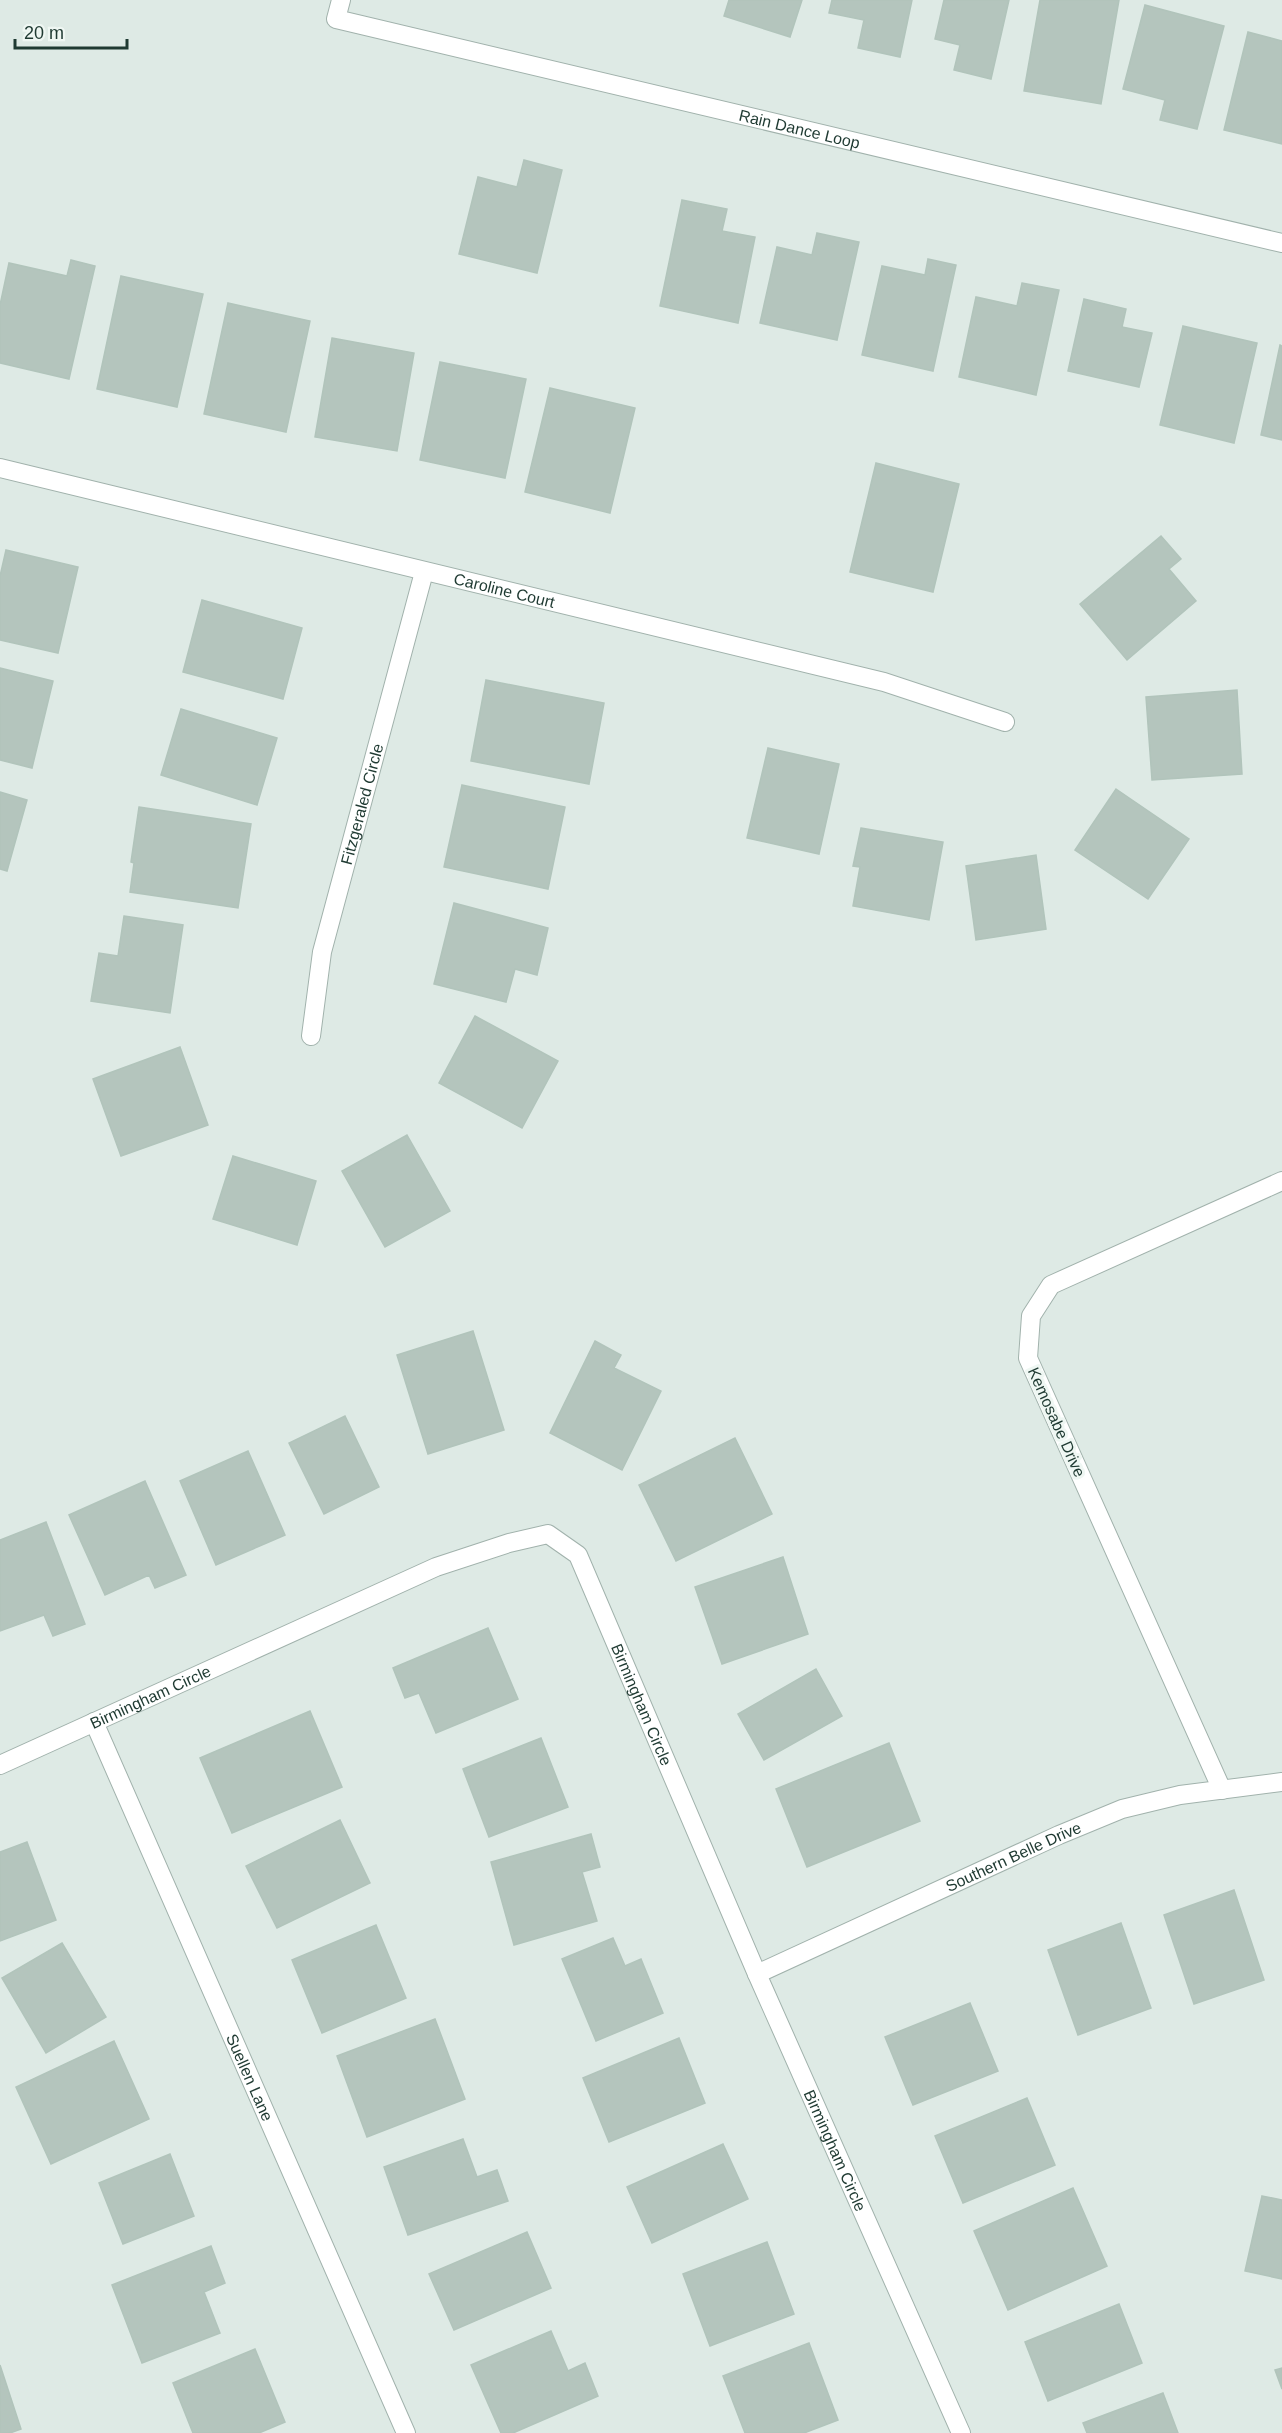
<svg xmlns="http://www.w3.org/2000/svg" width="1282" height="2433" font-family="Helvetica,sans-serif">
  <rect width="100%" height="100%" fill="#deeae5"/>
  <path fill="#b4c5bd" stroke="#b1c4bb" stroke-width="1.5" d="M729,0H802L790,37L724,16Z
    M832,0H912L900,57L858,48L864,20L829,13Z
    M944,0H1009L991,79L954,70L960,45L935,39Z
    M1040,0H1119L1101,104L1024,91Z
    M1145,5L1224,26L1197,129L1160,120L1165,100L1123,89Z
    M1248,32L1282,41V144L1224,130Z
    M524,160L562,170L537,273L459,254L478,177L517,187Z
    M682,200L727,209L722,231L755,237L738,323L660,306Z
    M817,233L859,242L837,340L760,323L777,247L812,255Z
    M928,259L956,265L933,371L862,355L882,266L925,275Z
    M71,260L95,266L69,379L0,363V305L9,263L67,276Z
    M121,276L203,294L177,407L97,389Z
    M1022,283L1059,290L1036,395L959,377L976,297L1017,306Z
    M1084,299L1126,309L1122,327L1152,333L1139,387L1068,371Z
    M228,303L310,321L286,432L204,414Z
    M1183,326L1257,343L1234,443L1160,425Z
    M332,338L414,353L397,451L315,437Z
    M1280,345L1282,346V440L1261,435Z
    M440,362L526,379L505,478L420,460Z
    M550,388L635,408L610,513L525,492Z
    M876,463L959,484L933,592L850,572Z
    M1161,536L1181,559L1169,569L1196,601L1127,660L1080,604Z
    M6,550L78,567L58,653L0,640V576Z
    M202,600L302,628L283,699L183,672Z
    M0,668L53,681L32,768L0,760Z
    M486,680L604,703L589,784L471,761Z
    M1237,690L1242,774L1152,780L1146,697Z
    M181,709L277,738L257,805L161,775Z
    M768,748L839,764L819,854L747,838Z
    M462,785L565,807L548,889L444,867Z
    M1116,789L1189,839L1148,899L1075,850Z
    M0,792L27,800L7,871L0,869Z
    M139,807L251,824L238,908L130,892L134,863L131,862Z
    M861,828L943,842L929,920L853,906L860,867L853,866Z
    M1036,855L1046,929L976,940L966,866Z
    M454,903L548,928L537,975L515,969L506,1002L434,984Z
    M124,916L183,925L170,1013L91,1001L99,953L118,956Z
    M475,1016L558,1061L522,1128L439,1083Z
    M180,1047L208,1125L121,1156L93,1079Z
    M407,1135L450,1211L385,1247L342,1171Z
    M233,1156L316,1181L297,1245L213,1219Z
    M473,1331L504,1430L428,1454L397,1355Z
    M595,1341L621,1355L614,1368L661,1391L622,1470L550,1433Z
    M345,1416L379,1487L324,1514L289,1443Z
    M735,1438L772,1514L676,1561L639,1485Z
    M248,1451L285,1535L216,1565L180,1481Z
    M145,1481L186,1575L155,1588L149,1575L105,1595L69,1515Z
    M46,1522L85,1624L53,1636L44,1615L0,1631V1540Z
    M783,1557L808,1634L722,1664L695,1587Z
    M488,1628L518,1699L436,1733L419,1693L405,1698L393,1668Z
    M816,1669L842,1716L764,1760L738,1714Z
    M310,1711L342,1787L232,1833L200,1758Z
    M541,1738L568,1807L489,1837L463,1769Z
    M889,1743L920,1821L807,1867L776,1789Z
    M340,1820L370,1883L277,1928L246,1866Z
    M591,1834L600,1867L582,1872L597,1921L514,1945L491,1862Z
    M27,1842L56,1920L0,1941V1852Z
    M1234,1890L1264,1980L1194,2004L1164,1915Z
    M1121,1923L1151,2008L1078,2035L1048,1950Z
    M376,1925L406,1998L322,2033L292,1960Z
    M613,1938L625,1966L641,1959L663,2013L596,2041L562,1959Z
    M62,1943L106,2017L46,2053L2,1978Z
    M970,2003L998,2071L913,2105L885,2037Z
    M435,2019L465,2099L367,2137L337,2056Z
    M679,2038L705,2103L609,2142L583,2078Z
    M114,2041L149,2119L51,2164L16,2087Z
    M1027,2098L1055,2165L963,2203L935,2136Z
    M463,2139L477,2177L497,2170L508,2201L408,2235L384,2167Z
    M723,2144L748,2199L652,2243L627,2187Z
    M170,2154L194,2216L123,2244L99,2183Z
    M1073,2188L1107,2266L1008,2310L974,2231Z
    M1262,2196L1282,2200V2279L1245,2271Z
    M527,2232L551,2288L454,2330L429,2274Z
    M767,2242L794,2314L710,2346L683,2274Z
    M211,2246L225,2283L204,2292L220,2333L142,2363L112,2285Z
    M1119,2304L1142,2363L1048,2401L1025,2342Z
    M551,2331L568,2371L585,2363L598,2396L513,2433H501L471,2365Z
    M809,2343L838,2420L804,2433H745L723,2376Z
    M255,2349L285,2422L259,2433H193L173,2383Z
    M0,2365L21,2429L10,2433H0Z
    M1282,2368V2389L1275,2370Z
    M1163,2393L1178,2433H1087L1083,2423Z"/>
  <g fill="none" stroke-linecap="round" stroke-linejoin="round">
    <defs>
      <g id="minor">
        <path id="s1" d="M341,0L336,19L1282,243"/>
        <path id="s2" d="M0,468L884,682L1005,722"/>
        <path id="s3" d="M311,1036L322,952L424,572"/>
        <path id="s4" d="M94,1722L406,2433"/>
        <path id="s5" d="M0,1765L436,1567L509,1543L548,1534L578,1555L757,1974L961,2433"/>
        <path d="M1222,1790L1028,1358L1031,1316L1051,1285L1282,1181"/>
        <path id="s6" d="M757,1974L1059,1835L1122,1809L1180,1795L1282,1782"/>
      </g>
    </defs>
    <use href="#minor" stroke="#a1b2ac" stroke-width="20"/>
    <use href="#minor" stroke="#fff" stroke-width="18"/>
  </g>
  <g text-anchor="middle" stroke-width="6" stroke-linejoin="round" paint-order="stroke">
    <g font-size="16" fill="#1f3a32" stroke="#eff7f3">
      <text dy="6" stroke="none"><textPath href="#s1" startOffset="496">Rain Dance Loop</textPath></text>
      <text dy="6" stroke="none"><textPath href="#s2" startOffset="519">Caroline Court</textPath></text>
      <text dy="6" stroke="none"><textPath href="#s3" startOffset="238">Fitzgeraled Circle</textPath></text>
      <text transform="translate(1057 1422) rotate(66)" y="6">Kemosabe Drive</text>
      <text dy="6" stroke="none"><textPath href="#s5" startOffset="165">Birmingham Circle</textPath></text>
      <text dy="6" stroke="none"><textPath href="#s5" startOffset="795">Birmingham Circle</textPath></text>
      <text dy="6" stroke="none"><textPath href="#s6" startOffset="282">Southern Belle Drive</textPath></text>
      <text dy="6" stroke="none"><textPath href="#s4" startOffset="388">Suellen Lane</textPath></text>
      <text dy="6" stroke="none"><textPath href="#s5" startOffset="1281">Birmingham Circle</textPath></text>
    </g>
  </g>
  <path d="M15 39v9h112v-9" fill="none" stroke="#1f3a32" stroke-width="3"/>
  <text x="24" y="39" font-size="18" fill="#1f3a32" stroke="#eff7f3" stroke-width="4.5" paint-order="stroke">20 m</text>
</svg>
